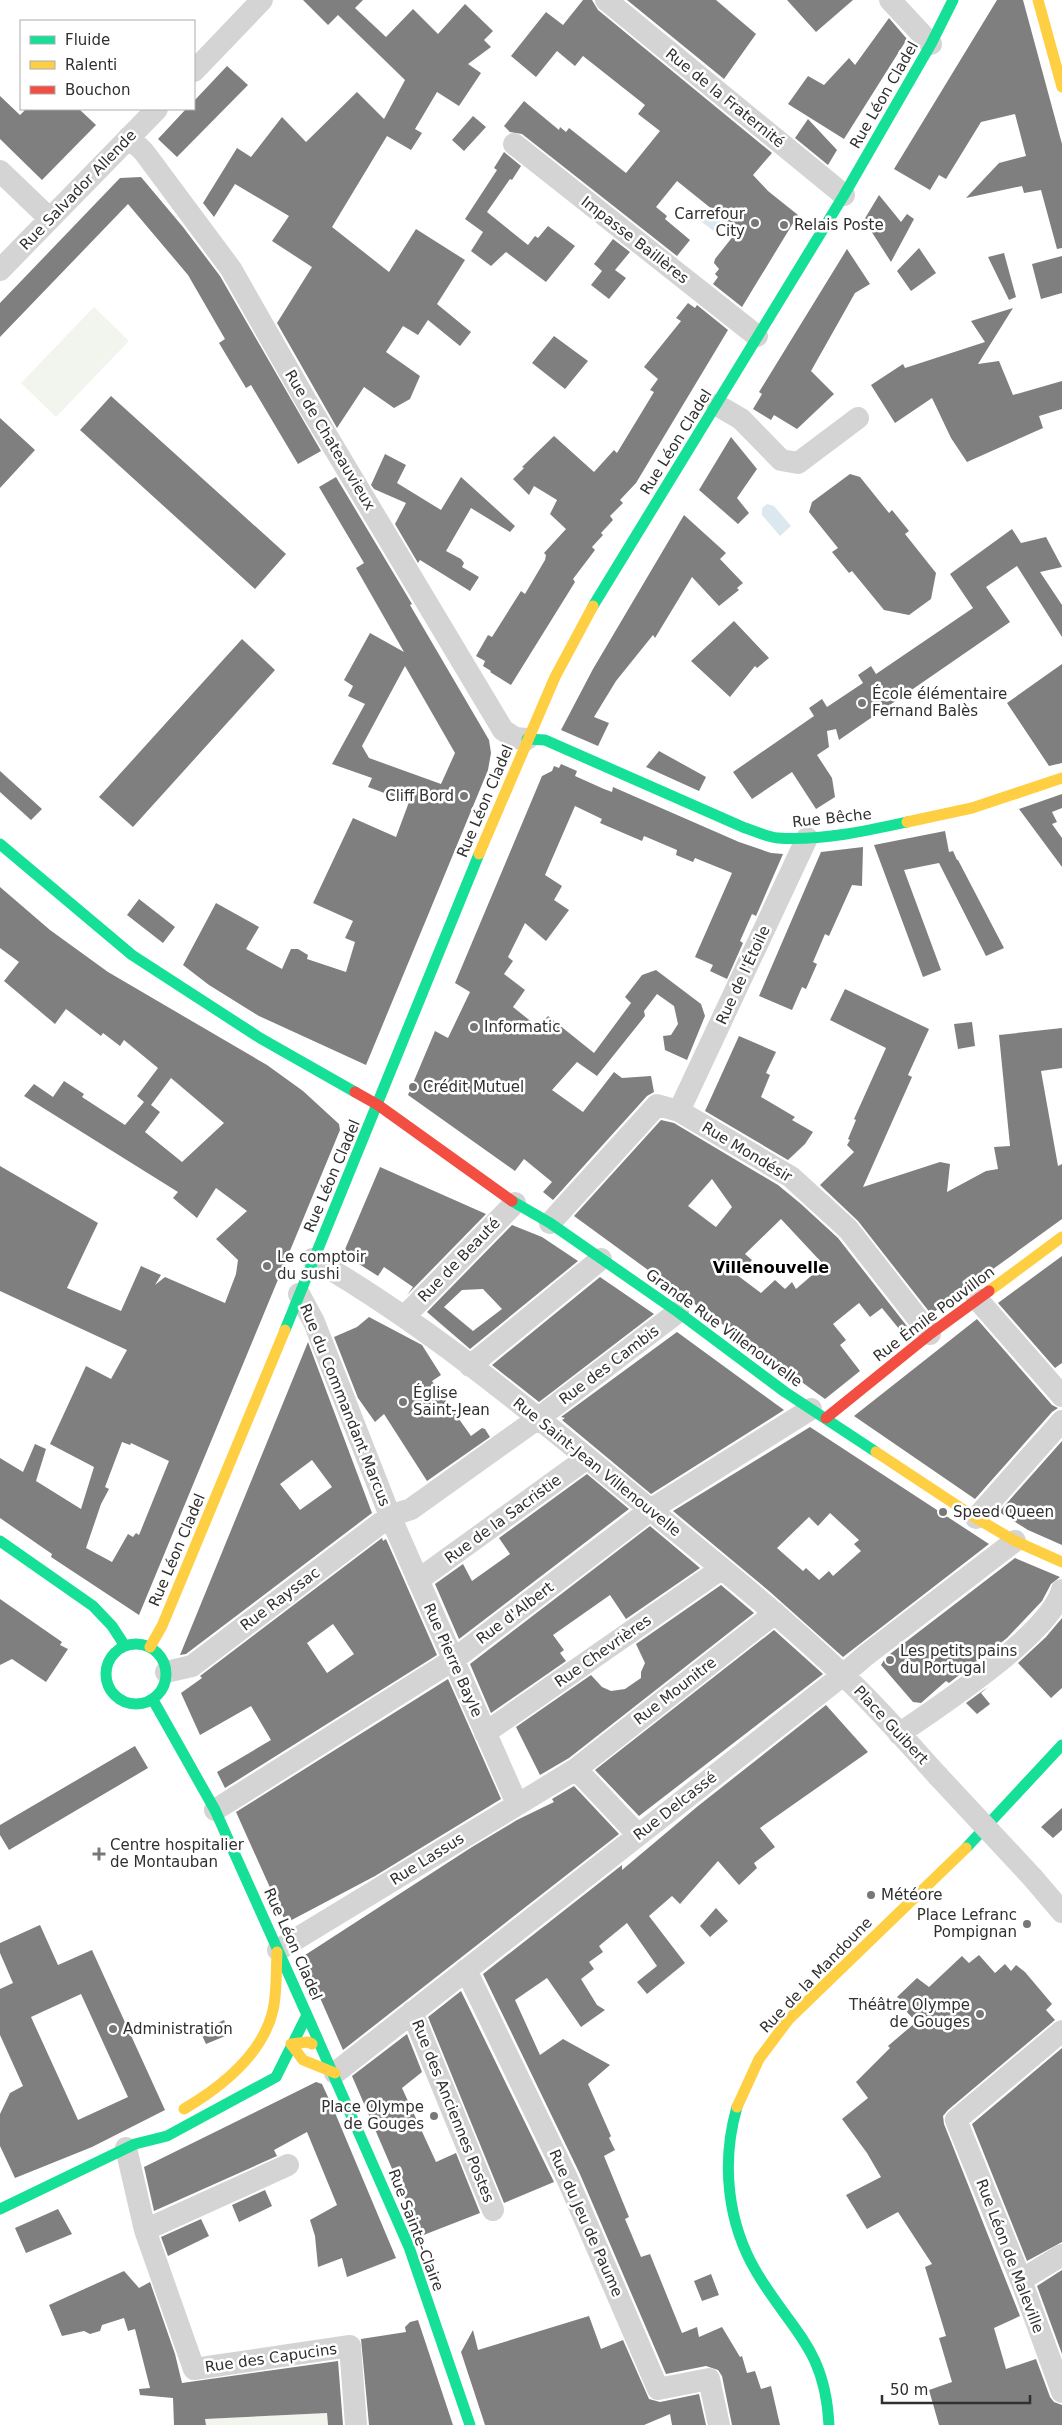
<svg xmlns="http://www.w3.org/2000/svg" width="1062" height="2425" font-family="'DejaVu Sans',sans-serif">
  <rect width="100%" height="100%" fill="#fff"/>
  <path fill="#f1f5ed" d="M94,307L129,341L56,417L21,383Z
    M327,2413L328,2425H206L205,2419Z"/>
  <path fill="#dbe8f0" d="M702,207L722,223L721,232H715L695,217Z
    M767,504L774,506L791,526L780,536L762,515V508Z"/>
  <path fill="#7f7f7f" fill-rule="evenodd" d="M303,0H363L355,8L386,37L413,9L438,34L465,4L493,31L484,40L491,47L468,64L481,73L459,106L437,92L415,129L422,133L411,150L387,136L332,227L389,272L416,229L465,260L437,304L471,332L460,346L428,320L418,335L403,326L386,352L420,376L410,399L394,408L364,387L337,428L277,323L312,267L272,241L289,216L235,184L214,217L203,203L237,148L251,157L282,117L306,142L357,92L384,119L405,80L338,15L328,25Z
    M583,0H592L598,10L772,153L753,175L768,191L798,215L742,307L713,284L718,277L715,274L719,269L714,263L715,259L738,230L677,181L656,207L667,216L665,219L690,240L677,256L522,134L510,132L504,126L524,101L559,130L560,127L566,132L569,128L626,173L660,131L638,114L645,105L583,56L575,66L557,51L536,77L511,56L546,12L563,25Z
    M627,0H716L756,34L724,79Z
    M787,0H853L816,32Z
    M997,0H1023L1062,144V248L1057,249L1041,190L1024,193L1022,186L966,198L999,163L1026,156L1015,114L981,122L946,179L939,175L930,190L894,169Z
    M889,18L907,39L844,139L788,104L808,76L824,85L849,58L855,65Z
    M227,66L248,85L177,157L158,139L186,109H194V101Z
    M0,96L20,115L26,109H79L96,125L42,180L0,139Z
    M473,116L486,127L464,151L452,140Z
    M808,119L837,150L828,165L795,138Z
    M504,152L521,166L512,180L510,179L487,212L528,245L535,236L538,238L548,226L575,246L546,282L506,252L491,266L471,251L483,232L465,219L497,170L494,168Z
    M141,177L183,227L220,276L321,451L298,464L251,385L246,388L219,343L225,339L188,275L128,204L0,337V303L120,178Z
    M879,195L901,222L907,214L914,219L891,262L864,220Z
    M613,239L630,252L615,270L626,278L609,299L591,285L602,271L594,264Z
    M919,248L936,273L911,291L897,271Z
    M847,249L870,284L855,293L811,371L834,394L797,429L774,415L771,420L753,409L762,394L759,392Z
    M1004,253L1016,297L1009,300L988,257Z
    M1062,256V293L1041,299L1032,264Z
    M688,303L695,308L697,305L728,330L636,483L620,500L623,503L610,516L613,520L601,533L603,535L592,547L595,550L573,579L575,582L511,685L490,672L491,671L483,666L485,661L476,656L488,635L492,637L521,591L525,594L545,560L546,555L544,553L566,529L550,514L557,500L534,486L529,495L513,479L524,468L522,467L554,436L594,472L614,450L617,453L654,392L650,390L658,379L644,367L681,321L676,318Z
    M1013,308L978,364L999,361L1013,395L1062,381V409L1039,416L1043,428L967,462L951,438L932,398L895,423L871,385L903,364L905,368L985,342L971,321Z
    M554,336L588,361L565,389L532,363Z
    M111,396L286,554L255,589L80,430Z
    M0,418L35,450L0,488Z
    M731,437L757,469L737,498L749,513L738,524L699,490Z
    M385,454L406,465L397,483L441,510L461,477L515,526L510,532L471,508L446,551L461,559L464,563L462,567L479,577L470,591L420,560L418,563L395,524L406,503L374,489L371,485Z
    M850,474L860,477L889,513L892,510L909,531L905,534L936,573L931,599L909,615L884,610L852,571L849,573L832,552L838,548L809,512L812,502Z
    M336,477L412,604L410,605L482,728L489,740L491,753L488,770L366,1065L259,1016L209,985L183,965L216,903L259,927L246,949L282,969L291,949H298L308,955L307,959L346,972L355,942L345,938L353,921L313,903L353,818L396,837L409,802L368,787L372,778L332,764L365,704L348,696L353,686L344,680L370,633L404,652L356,568L364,563L319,487ZM405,666L455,753L441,784L369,758L362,746Z
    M684,515L726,553L720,559L743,583L737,588L739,590L719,606L692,577L655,638L653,635L616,681L594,717L609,723L598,746L561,730L593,669Z
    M1012,529L1021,543L1046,537L1062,567L1040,572L1062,605V637L1017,566L986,587L1010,622L839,740L836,729L827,731L829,747L817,755L832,778L835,797L816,809L792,772L752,799L733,772L814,716L809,708L822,699L827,707L863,683L858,675L871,666L876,674L973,608L950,574Z
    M734,621L769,658L757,668L755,666L730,697L691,661Z
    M242,639L275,670L133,827L99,797Z
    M1062,664V763L1049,766L1007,703Z
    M659,751L706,777L699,791L646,767Z
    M561,764L577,771L575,776L604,789L612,792L613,787L739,842L771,853L783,854L756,916L752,914L740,941L743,943L727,979L710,971L713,965L695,957L732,873L695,858L693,862L676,855L677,850L644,836L642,841L600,823L602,819L575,806L545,875L562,886L554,900L569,910L546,941L525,923L508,957L513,961L504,974L525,990L513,1007L538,1027L548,1016L594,1053L631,1003L625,997L642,975L656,970L701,1004L705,1016L687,1060L665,1050L663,1036L671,1035L678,1024L674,1006L657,994L644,1011L645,1016L597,1076L577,1062L552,1090L583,1112L614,1072L622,1078L651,1076L654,1092L647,1096L553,1200L543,1192L552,1182L524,1159L515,1171L408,1095L435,1031L448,1038L470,992L455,983L542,776L552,771L554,766L559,768Z
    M0,771L42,809L31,820L0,792Z
    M1062,794V808L1052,812L1057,822L1052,824L1062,838V867L1019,809Z
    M945,831L949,852L953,851L957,860H958L1004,948L986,956L939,863L904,870L941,970L923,977L874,845Z
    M863,847L862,886L852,885L829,936L825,934L813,962L817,964L806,989L802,987L792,1010L759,996L821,852Z
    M0,887L50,930L108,972L267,1065L303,1091L339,1124L340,1130L139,1615L51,1557L52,1554L0,1518V1458L23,1472L35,1444L46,1449L36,1481L81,1509L94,1467L50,1444L86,1366L111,1379L127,1350L0,1291V1166L98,1223L67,1288L121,1311L141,1266L161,1275L155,1285L165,1277L225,1303L236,1274L238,1260L216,1239L247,1211L216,1188L197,1218L173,1198L178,1192L24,1096L34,1084L53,1097L64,1081L84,1094L82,1097L125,1125L144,1102L137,1096L158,1068L124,1040L120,1046L103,1033L101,1036L66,1009L55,1024L4,981L19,962L0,948ZM171,1078L224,1123L182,1162L145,1132L160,1112L151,1105ZM122,1442L130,1445L131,1443L169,1461L139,1535L136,1533L133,1537L128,1534L112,1562L86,1548L101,1504L109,1489L105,1487Z
    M139,899L175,927L163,943L127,915Z
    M845,989L929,1029L908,1075L912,1077L863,1187L940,1162L950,1164L947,1192L986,1171L998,1169L994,1147L1010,1146L999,1035L1062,1028V1068L1041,1071L1058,1166L1062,1164V1219L931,1314L858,1221L820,1185L854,1152L847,1145L850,1140L848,1139L856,1120L854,1119L886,1048L830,1020Z
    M972,1022L975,1046L958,1049L954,1024Z
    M739,1036L776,1052L766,1073L770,1075L761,1097L795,1117L792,1120L813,1132L805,1144L788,1160L705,1111Z
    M661,1120L674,1123L778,1185L801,1204L838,1238L910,1330L904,1335L882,1308L870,1317L859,1303L833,1324L846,1340L840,1345L860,1371L825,1399L574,1216ZM712,1179L732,1207L716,1227L688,1206ZM781,1219L824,1265L796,1289L792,1282L785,1289L775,1280L761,1293L737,1275L752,1260L745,1254Z
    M380,1167L486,1214L407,1295L413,1287L384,1267L378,1276L343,1254Z
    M512,1225L542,1237L578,1261L470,1349L427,1312ZM483,1289L502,1309L473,1331L444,1307L462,1290Z
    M1062,1256V1363L1055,1368L998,1303Z
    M600,1277L654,1314L539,1402L492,1365Z
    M369,1317L422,1345L441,1375L432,1381L471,1436L482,1428L485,1429L490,1437L427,1481L384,1414L375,1422L358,1398L334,1337L357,1327Z
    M977,1319L1052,1405L1058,1408L1052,1412L975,1499L854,1416Z
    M677,1332L784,1410L651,1494L562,1420L565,1418L561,1417Z
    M308,1342L372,1513L186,1654L180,1655ZM312,1460L332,1487L300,1510L280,1484Z
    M810,1427L989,1544L843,1657L769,1591L673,1511ZM830,1513L859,1540L854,1544L861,1551L833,1576L829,1571L819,1580L806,1568L803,1571L777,1548L809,1517L818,1526Z
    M1062,1441V1545L1028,1530L999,1512Z
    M587,1474L629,1509L459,1639L435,1584L463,1564L472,1581L510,1554L499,1538Z
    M650,1526L700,1568L626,1619L610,1595L553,1635L564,1650L560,1653L566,1661L491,1713L470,1664Z
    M382,1538L383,1541L386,1539L437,1655L225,1788L217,1772L271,1740L251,1706L200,1735L181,1693L202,1678L200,1676ZM333,1624L354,1654L327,1673L307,1643Z
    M1015,1558L1060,1577L1051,1584L1042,1601L1007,1638L949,1683L946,1681L921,1703L913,1702L881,1665L886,1657Z
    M721,1585L754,1613L569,1758L540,1775L516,1727L591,1675L602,1687L611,1691L625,1689L641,1678V1672L645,1663L636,1644Z
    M0,1599L62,1642L60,1645L68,1649L46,1682L12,1659L0,1665Z
    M1062,1618V1688L1051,1698L1018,1663L1046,1637Z
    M774,1630L823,1674L639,1816L595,1770Z
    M448,1679L501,1799L375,1876L286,1923L236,1812Z
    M988,1687L981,1693L990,1704L977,1714L966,1703Z
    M826,1705L868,1752L760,1828L775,1847L754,1863L757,1868L739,1885L718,1861L680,1904L672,1896L649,1916L685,1963L647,1994L637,1982L657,1966L627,1923L599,1946L603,1952L589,1962L594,1969L581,1979L597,2005L605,2010L581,2027L547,1978L515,2000L540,2055L563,2039L610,2065L588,2084L611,2136L609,2138L615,2150L604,2156L629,2217L625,2219L641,2257L650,2254L682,2333L697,2327L699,2337L722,2327L740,2357L742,2356L747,2373L755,2371L761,2389L771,2386L780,2425H732L722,2376L718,2370L706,2366L666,2374L579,2172L483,1974L622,1865V1870L698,1806Z
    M135,1746L148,1768L9,1850L0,1835V1825Z
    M574,1786L619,1834L343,2050L302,1957L472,1847L517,1820L554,1802L552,1799Z
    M1062,1808V1830L1053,1838L1041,1827Z
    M716,1908L728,1921L710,1937L700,1926Z
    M40,1925L58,1965L92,1950L165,2110L92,2147L15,2178L0,2146V2114L10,2093L23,2086L0,2035V1989L13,1983L0,1953V1943ZM81,1994L128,2097L78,2120L31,2017Z
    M979,1955L995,1973L1005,1964L1011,1971L1016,1965L1025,1972L1052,2004L1046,2010L1055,2020L948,2110L943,2116L944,2124L1020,2316L994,2328L1006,2369L1036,2359L1050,2397L1054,2402L1062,2405V2425H939L929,2390L952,2382L939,2338L946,2336L925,2267L932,2264L898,2212L867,2229L846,2195L881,2177L867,2153L842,2119L868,2098L856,2082L890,2048L888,2046L916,2022L897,2001L899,1999L897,1997L917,1978L929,1987L962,1956L969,1963Z
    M461,1991L554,2182L504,2203L428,2017Z
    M224,2020L230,2034L206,2044L200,2031Z
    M407,2034L422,2072L402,2088L436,2162L456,2153L480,2213L421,2236L352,2076Z
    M1062,2048V2242L1027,2261L972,2124Z
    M316,2082L322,2084L333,2108L396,2258L347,2277L342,2258L318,2267L315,2236L310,2220L337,2205L307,2132L274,2150L277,2156L154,2211L144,2167Z
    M265,2190L272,2206L239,2222L232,2205Z
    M58,2209L72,2234L26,2253L15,2228Z
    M201,2219L209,2236L168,2256L161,2237Z
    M1062,2270V2354L1037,2286Z
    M124,2271L139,2288L150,2282L175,2354L182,2383L338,2361L343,2425H328L327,2413L205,2419L206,2425H174L173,2398L140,2395L139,2389L150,2388L135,2329L128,2331L124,2318L102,2325L100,2331L90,2334L84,2331L62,2336L49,2305Z
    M711,2274L719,2295L702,2301L694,2281Z
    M589,2316L601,2349L623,2340L649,2399L660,2402L699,2394L706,2425H672L670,2414L644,2425H485L461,2352L473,2330L478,2350Z
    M418,2320L453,2425H369L361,2339L406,2332L405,2327L410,2322Z"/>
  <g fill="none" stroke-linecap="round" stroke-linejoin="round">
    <path stroke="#d4d4d4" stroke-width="22" d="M606,0L844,195
      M890,0L931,44
      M194,71L262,0
      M129,137L144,152L231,269L309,406L503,730L515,738L527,739
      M514,144L757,336
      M0,171L50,219
      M0,270L157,109
      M717,405L741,419L781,460L798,463L858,418
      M679,1111L807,838
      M550,1223L657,1105L679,1111L791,1177L848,1229L930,1334
      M313,1259C422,1322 522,1404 619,1484C694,1546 772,1607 843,1675C877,1706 907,1742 938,1776
      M299,1294L314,1322L390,1516L517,1804
      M977,1299L1062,1396
      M404,1317L515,1203
      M470,1366L601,1259
      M976,1518L1062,1421
      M418,1580L587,1458
      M166,1672L192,1666L390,1516L411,1509L544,1414L678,1312
      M485,1733L721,1569
      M899,1734C939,1706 1049,1635 1062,1590
      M576,1769L638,1835
      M215,1810L453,1660L650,1510L811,1409
      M1033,1878L1062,1912
      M278,1950L576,1769L775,1613
      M466,1970L567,2178L658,2389L709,2379L719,2425
      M412,2012L493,2210
      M1062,2031L956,2120L1021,2280L1062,2392
      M335,2073L843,1675L865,1656L1015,1541
      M126,2148L145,2230L194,2369L350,2346L356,2425
      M145,2230L288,2165
      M1021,2280L1062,2255"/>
    <path stroke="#16e098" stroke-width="11" d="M593,606L844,195L931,44L953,0
      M527,739L545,740L745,828C755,831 767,837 778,838C820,841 866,831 907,822
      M0,844L132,955L260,1038L355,1092
      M512,1201L550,1223L678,1312L785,1392L876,1452
      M285,1330L479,854
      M0,1541L93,1606L112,1626L125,1646
      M106 1674a30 30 0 1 1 60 0a30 30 0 1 1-60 0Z
      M966,1848L1062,1745
      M307,2015L409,2247L470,2425
      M737,2107C721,2162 727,2223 757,2273C793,2333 825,2348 829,2425
      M0,2209L135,2144L167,2136L276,2077L307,2015L215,1810L153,1700"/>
    <path stroke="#ffcf43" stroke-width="11" d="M1038,0L1062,87
      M907,822L972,808L1062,778
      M479,854L555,677L593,606
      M989,1291L1062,1237
      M876,1452L976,1518L1015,1541L1062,1562
      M150,1647L162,1626L285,1330
      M312,2044L308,2042L291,2044L303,2060L335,2073
      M737,2107L759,2059L789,2019L966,1848
      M184,2109C221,2087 263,2054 273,2010C277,1992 276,1971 277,1952"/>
    <path stroke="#f24e42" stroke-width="11" d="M355,1092L378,1105L512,1201
      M826,1418L930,1334L989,1291"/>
    <path stroke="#d4d4d4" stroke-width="22" d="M938,1776L1033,1878"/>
  </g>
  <g fill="#787878" stroke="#fff" stroke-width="2">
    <circle cx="755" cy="223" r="5"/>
    <circle cx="784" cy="225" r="5"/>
    <circle cx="862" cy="703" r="5"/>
    <circle cx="464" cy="796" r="5"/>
    <circle cx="474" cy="1027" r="5"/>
    <circle cx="413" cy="1087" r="5"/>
    <circle cx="267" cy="1266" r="5"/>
    <circle cx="403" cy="1402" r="5"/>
    <circle cx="943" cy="1512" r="5"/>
    <circle cx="890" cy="1660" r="5"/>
    <path d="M96.5 1846.5h5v5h5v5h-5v5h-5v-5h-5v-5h5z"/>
    <circle cx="871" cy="1895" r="5"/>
    <circle cx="1027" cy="1924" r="5"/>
    <circle cx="980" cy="2014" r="5"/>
    <circle cx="113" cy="2029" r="5"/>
    <circle cx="434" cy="2116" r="5"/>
  </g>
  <g text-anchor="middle" stroke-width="5" stroke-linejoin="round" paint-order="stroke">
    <g font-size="15" fill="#303030" stroke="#fff">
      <text transform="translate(884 95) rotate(-60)" y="5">Rue Léon Cladel</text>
      <text transform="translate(725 98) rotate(39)" y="5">Rue de la Fraternité</text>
      <text transform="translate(78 190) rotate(-46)" y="5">Rue Salvador Allende</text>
      <text transform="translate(635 240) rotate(38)" y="5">Impasse Baillères</text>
      <text transform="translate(330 440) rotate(59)" y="5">Rue de Chateauvieux</text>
      <text transform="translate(676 442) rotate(-58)" y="5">Rue Léon Cladel</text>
      <text transform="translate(485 801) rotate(-67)" y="5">Rue Léon Cladel</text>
      <text transform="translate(832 818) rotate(-6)" y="5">Rue Bêche</text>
      <text transform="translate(743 975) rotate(-65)" y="5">Rue de l'Étoile</text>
      <text transform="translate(747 1152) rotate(31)" y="5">Rue Mondésir</text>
      <text transform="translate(332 1176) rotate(-67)" y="5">Rue Léon Cladel</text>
      <text transform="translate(459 1260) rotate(-46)" y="5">Rue de Beauté</text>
      <text transform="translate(934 1314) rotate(-37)" y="5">Rue Émile Pouvillon</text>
      <text transform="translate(724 1328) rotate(36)" y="5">Grande Rue Villenouvelle</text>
      <text transform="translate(609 1365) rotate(-37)" y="5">Rue des Cambis</text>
      <text transform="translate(345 1405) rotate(68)" y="5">Rue du Commandant Marcus</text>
      <text transform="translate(597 1467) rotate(39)" y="5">Rue Saint-Jean Villenouvelle</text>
      <text transform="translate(503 1519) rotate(-36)" y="5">Rue de la Sacristie</text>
      <text transform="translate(177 1550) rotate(-67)" y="5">Rue Léon Cladel</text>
      <text transform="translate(280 1599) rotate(-37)" y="5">Rue Rayssac</text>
      <text transform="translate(515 1613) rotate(-37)" y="5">Rue d'Albert</text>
      <text transform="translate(603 1651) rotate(-35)" y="5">Rue Chevrières</text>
      <text transform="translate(453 1660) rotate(66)" y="5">Rue Pierre Bayle</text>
      <text transform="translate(675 1691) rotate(-38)" y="5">Rue Mounitre</text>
      <text transform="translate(891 1725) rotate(47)" y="5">Place Guibert</text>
      <text transform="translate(675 1806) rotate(-38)" y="5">Rue Delcassé</text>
      <text transform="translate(427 1859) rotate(-32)" y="5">Rue Lassus</text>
      <text transform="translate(293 1944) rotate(66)" y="5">Rue Léon Cladel</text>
      <text transform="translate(816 1975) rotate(-46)" y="5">Rue de la Mandoune</text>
      <text transform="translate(453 2111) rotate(68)" y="5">Rue des Anciennes Postes</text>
      <text transform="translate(586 2223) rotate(66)" y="5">Rue du Jeu de Paume</text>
      <text transform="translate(416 2230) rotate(69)" y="5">Rue Sainte-Claire</text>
      <text transform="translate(1010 2256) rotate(69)" y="5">Rue Léon de Maleville</text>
      <text transform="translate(271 2358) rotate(-8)" y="5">Rue des Capucins</text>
    </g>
    <g font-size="15" fill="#303030" stroke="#fff" text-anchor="start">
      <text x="745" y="219" text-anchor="end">Carrefour<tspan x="745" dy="17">City</tspan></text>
      <text x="794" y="230">Relais Poste</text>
      <text x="872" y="699">École élémentaire<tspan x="872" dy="17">Fernand Balès</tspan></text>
      <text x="454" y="801" text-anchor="end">Cliff Bord</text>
      <text x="484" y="1032">Informatic</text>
      <text x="423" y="1092">Crédit Mutuel</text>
      <text x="277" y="1262">Le comptoir<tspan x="277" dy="17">du sushi</tspan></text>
      <text x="413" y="1398">Église<tspan x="413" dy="17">Saint-Jean</tspan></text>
      <text x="953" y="1517">Speed Queen</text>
      <text x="900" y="1656">Les petits pains<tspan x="900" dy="17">du Portugal</tspan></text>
      <text x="110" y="1850">Centre hospitalier<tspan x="110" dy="17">de Montauban</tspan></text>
      <text x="881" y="1900">Météore</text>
      <text x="1017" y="1920" text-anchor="end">Place Lefranc<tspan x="1017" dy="17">Pompignan</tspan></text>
      <text x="970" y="2010" text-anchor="end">Théâtre Olympe<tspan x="970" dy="17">de Gouges</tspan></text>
      <text x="123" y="2034">Administration</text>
      <text x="424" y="2112" text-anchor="end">Place Olympe<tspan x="424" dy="17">de Gouges</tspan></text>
    </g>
    <g font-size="16" font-weight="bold" fill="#000" stroke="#fff">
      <text x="771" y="1273">Villenouvelle</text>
    </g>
  </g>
  <rect x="20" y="20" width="175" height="90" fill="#ffffff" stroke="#acacac"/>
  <rect x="30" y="36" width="25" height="8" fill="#16e098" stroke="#acacac"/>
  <text x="65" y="45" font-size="15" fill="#303030">Fluide</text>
  <rect x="30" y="61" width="25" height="8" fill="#ffcf43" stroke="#acacac"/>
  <text x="65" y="70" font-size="15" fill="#303030">Ralenti</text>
  <rect x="30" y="86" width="25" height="8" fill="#f24e42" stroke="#acacac"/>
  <text x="65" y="95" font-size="15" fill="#303030">Bouchon</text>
  <path d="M882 2395v8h148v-8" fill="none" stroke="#303030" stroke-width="2.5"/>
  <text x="890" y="2395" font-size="15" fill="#303030" stroke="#ffffff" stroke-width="4" paint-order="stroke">50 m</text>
</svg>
